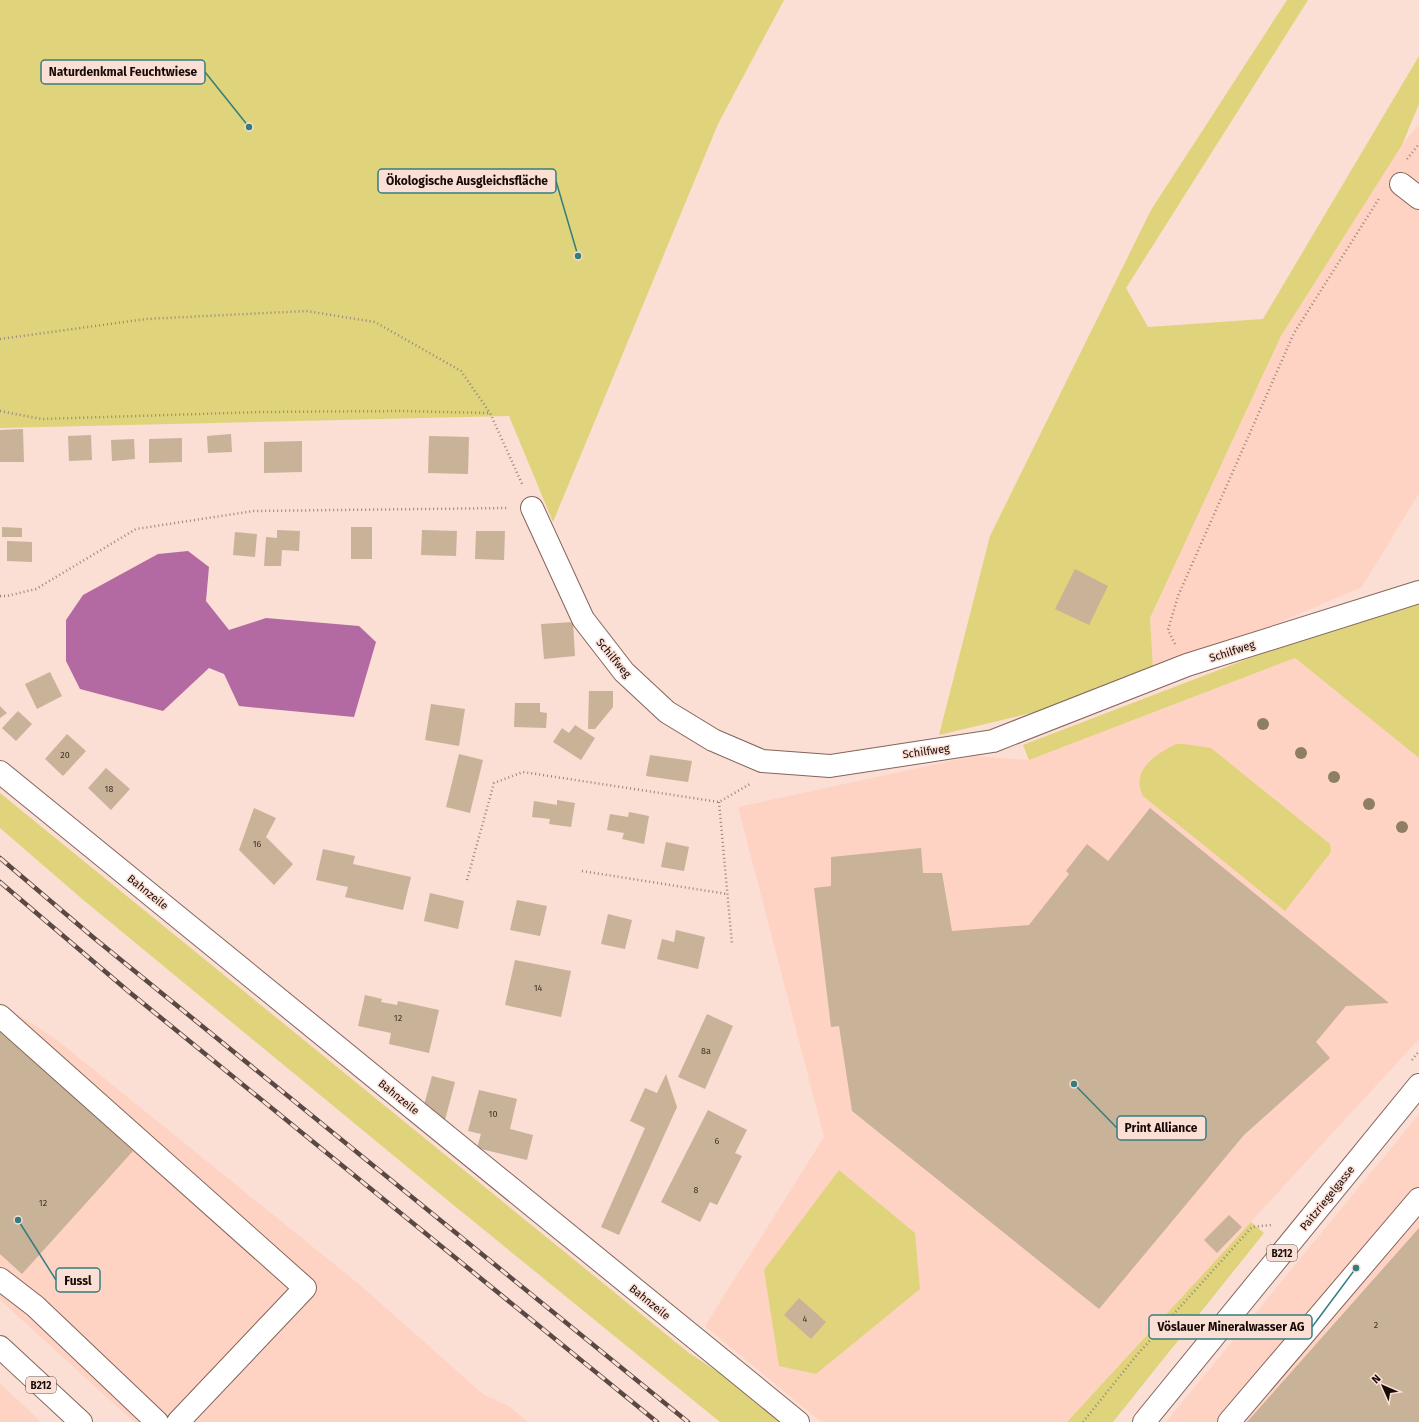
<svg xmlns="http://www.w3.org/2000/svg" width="1419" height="1422" font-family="'Fira Sans',sans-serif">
  <rect width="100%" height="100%" fill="#fbded4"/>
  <path fill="#fed3c4" d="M1419,124V493L1362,587L1271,626L1153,668L1150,618L1281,336L1402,145Z
    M1295,658L1419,758V1039L1067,1422H821L705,1326L824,1137L738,807L974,756L1029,760Z
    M0,1003L57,1040L360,1285L484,1395L509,1406L528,1422H134L0,1300Z
    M1419,1114V1422H1166Z
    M0,1384L4,1387L41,1422H0Z"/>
  <path fill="#dfd47b" d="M0,0H784L718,124L553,522L509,416L0,428Z
    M1287,0H1308L1126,288L1148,327L1263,319L1419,56V104L1402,145L1281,336L1150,618L1153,668L1073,703L939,735L990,536L1151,210Z
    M1419,602V758L1295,658L1029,760L1023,745L1367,613Z
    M1176,744H1184L1211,748L1330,844L1331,852L1285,911L1143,796C1130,770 1156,754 1176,744Z
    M0,793L689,1353L744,1389L783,1422H720L451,1203L81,898L0,828Z
    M839,1170L915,1233L920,1289L816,1374L779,1366L764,1270Z
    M1251,1222L1264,1233L1113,1422H1067Z"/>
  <path fill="#b36aa3" d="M188,551L209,567L206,601L229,630L266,618L359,626L376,642L354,717L239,706L224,674L209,668L163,711L80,689L66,661V620L83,595L158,554Z"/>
  <path fill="#c8b298" d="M23,429L24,462H0V430Z
    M231,434L232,452L208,453L207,436Z
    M91,435L92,460L69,461L68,436Z
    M429,436L469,437L468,474L428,473Z
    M182,438V462L149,463V439Z
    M134,439L135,459L112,461L111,440Z
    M302,441V472L264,473V442Z
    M2,527L22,528V537H2Z
    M351,527H372V559H351Z
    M277,530L300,531L299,551L282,550L281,566H264L266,537L277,538Z
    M422,530L457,531L456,556L421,555Z
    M476,531H505L504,560L475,559Z
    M235,532L257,534L255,557L233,555Z
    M7,541L32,542V562L7,561Z
    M1075,569L1108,586L1089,625L1055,609Z
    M573,622L575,656L544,659L541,624Z
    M50,672L62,696L37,709L25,684Z
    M589,691H613V707L595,729H588Z
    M515,703H540V712L547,713L546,728L514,727Z
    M431,704L465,709L459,746L425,740Z
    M0,706L7,713L0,718Z
    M18,711L32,724L16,741L2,728Z
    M575,725L595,738L581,760L553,742L562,728L569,733Z
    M67,734L86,751L63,776L45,759Z
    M459,754L483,760L470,813L446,807Z
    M650,755L692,761L688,782L646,776Z
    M106,768L130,789L111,810L88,788Z
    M557,800L575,803L571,827L549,824L550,819L532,817L534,801L557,805Z
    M254,808L276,818L266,837L293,864L274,885L239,850Z
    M1150,808L1389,1003L1346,1006L1316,1042L1330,1058L1244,1135L1099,1309L852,1111L839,1026L831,1027L814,888L831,886V857L921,848L923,873H942L952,931L1029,925L1069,874L1066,871L1087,844L1108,861Z
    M629,812L649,816L644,844L622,839L624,833L607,830L610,814L628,817Z
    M666,842L689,847L684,871L661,867Z
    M323,849L355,856L353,864L411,877L403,910L345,897L348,887L316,880Z
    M430,893L464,901L458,929L424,921Z
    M517,900L547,906L540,936L510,930Z
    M608,914L632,920L625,949L601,944Z
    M676,930L705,937L698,969L657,959L662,939L674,942Z
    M515,960L571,971L561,1017L505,1005Z
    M365,995L382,999L381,1002L397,1005L398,1001L439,1010L429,1053L389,1044L391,1033L358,1026Z
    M707,1014L733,1026L705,1089L678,1077Z
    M0,1029L133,1151L22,1274L0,1254Z
    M666,1074L677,1107L619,1235L601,1227L645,1128L630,1121L645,1088L657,1093Z
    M432,1076L455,1082L445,1120L424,1105Z
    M479,1090L517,1099L510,1129L533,1135L527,1160L477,1148L481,1134L468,1131Z
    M708,1110L747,1130L735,1153L742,1156L717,1205L710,1202L700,1222L661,1202Z
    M1229,1215L1242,1227L1217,1253L1204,1240Z
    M1419,1228V1422H1247Z
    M799,1298L826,1322L811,1339L784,1315Z"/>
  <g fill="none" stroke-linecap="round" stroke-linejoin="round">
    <defs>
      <path id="minor" d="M1401,184L1419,198
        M532,508L583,619L624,672L667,712L713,740L762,761L830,766L993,741L1187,665L1419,592
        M0,772L798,1422
        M0,1016L305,1288L178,1422
        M0,1279L35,1306L157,1422
        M1229,1422L1419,1199"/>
      <path id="major" d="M0,1347L81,1422
        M1144,1422L1419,1085"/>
    </defs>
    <use href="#minor" stroke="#84655b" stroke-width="24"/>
    <use href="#major" stroke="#84655b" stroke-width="24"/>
    <path stroke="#9a847d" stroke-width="2.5" stroke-dasharray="1 3" stroke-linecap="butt" d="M1407,159L1419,144
      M0,339L146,319L306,311L375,322L461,371L490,413L523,486
      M0,411L42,419L262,412L402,411L489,413
      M0,596H7L36,589L136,529L254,511L507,508
      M1175,644L1168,630L1178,596L1294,333L1380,197
      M719,802L732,944
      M582,871L727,894
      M467,880L494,783L523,772L719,802L750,784
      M1412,1060L1419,1051
      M1083,1422L1136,1356L1252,1227L1271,1225"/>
    <use href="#minor" stroke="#fff" stroke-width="22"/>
    <use href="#major" stroke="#fff" stroke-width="22"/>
    <defs>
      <path id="rail" d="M0,858L94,938L688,1422
        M0,882L128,991L657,1422"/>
    </defs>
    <use href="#rail" stroke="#594843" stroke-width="4.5"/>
    <use href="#rail" stroke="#fbded4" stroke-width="3" stroke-dasharray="9" stroke-linecap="butt"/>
  </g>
  <g fill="#8e7e62">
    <circle cx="1263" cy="724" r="6"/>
    <circle cx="1301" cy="753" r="6"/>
    <circle cx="1334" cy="777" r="6"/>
    <circle cx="1369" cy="804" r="6"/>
    <circle cx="1402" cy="827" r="6"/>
  </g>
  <g text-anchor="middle" stroke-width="3" stroke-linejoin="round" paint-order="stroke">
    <g font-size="9" fill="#42342b">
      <text x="65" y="758">20</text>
      <text x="109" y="792">18</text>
      <text x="257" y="847">16</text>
      <text x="538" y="991">14</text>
      <text x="398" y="1021">12</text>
      <text x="706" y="1054">8a</text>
      <text x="493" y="1117">10</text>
      <text x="717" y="1144">6</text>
      <text x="696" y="1193">8</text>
      <text x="43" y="1206">12</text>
      <text x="805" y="1322">4</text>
      <text x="1376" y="1328">2</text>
    </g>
    <g fill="#fbded4" stroke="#5b4a44" stroke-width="1">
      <rect x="1267" y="1245" width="30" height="16" rx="3"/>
      <rect x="26" y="1377" width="30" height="16" rx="3"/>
    </g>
    <g font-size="10" font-weight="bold" fill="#160a07">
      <text x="1282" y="1257">B212</text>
      <text x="41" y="1389">B212</text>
    </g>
    <g font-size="11" fill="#160a07" stroke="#fbded4">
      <text transform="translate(1232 651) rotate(-18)" y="4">Schilfweg</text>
      <text transform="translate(614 658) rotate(50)" y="4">Schilfweg</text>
      <text transform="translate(926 751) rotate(-8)" y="4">Schilfweg</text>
      <text transform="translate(148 892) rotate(39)" y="4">Bahnzeile</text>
      <text transform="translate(399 1097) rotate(39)" y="4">Bahnzeile</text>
      <text transform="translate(1327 1198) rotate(-51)" y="4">Paitzriegelgasse</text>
      <text transform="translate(650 1302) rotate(39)" y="4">Bahnzeile</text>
    </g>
  </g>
  <path fill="none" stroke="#347d7e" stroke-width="1.5" d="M249 127L205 72M578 256L556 181M1074 1084L1117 1128M18 1220L56 1280M1356 1268L1312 1327"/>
  <g fill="#347d7e" stroke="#fbded4" stroke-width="1.5">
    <circle cx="249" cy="127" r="4"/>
    <circle cx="578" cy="256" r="4"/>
    <circle cx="1074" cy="1084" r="4"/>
    <circle cx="18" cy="1220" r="4"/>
    <circle cx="1356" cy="1268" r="4"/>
  </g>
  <g fill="#fbded4" stroke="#347d7e" stroke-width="1.5">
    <rect x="41" y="60" width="164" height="24" rx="4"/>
    <rect x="378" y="169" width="178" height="24" rx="4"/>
    <rect x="1117" y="1116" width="89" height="24" rx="4"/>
    <rect x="56" y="1268" width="44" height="24" rx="4"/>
    <rect x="1149" y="1315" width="163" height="24" rx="4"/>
  </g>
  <g font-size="12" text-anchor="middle" font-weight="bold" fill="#160a07">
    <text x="123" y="76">Naturdenkmal Feuchtwiese</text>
    <text x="467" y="185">Ökologische Ausgleichsfläche</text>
    <text x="1161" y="1132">Print Alliance</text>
    <text x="78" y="1285">Fussl</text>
    <text x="1231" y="1331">Vöslauer Mineralwasser AG</text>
  </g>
  <g transform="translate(1383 1386) rotate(315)" stroke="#fbded4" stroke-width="3" paint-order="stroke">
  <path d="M0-3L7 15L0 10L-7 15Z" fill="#160a07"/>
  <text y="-6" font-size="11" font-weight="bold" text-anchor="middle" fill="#160a07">N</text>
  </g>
</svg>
